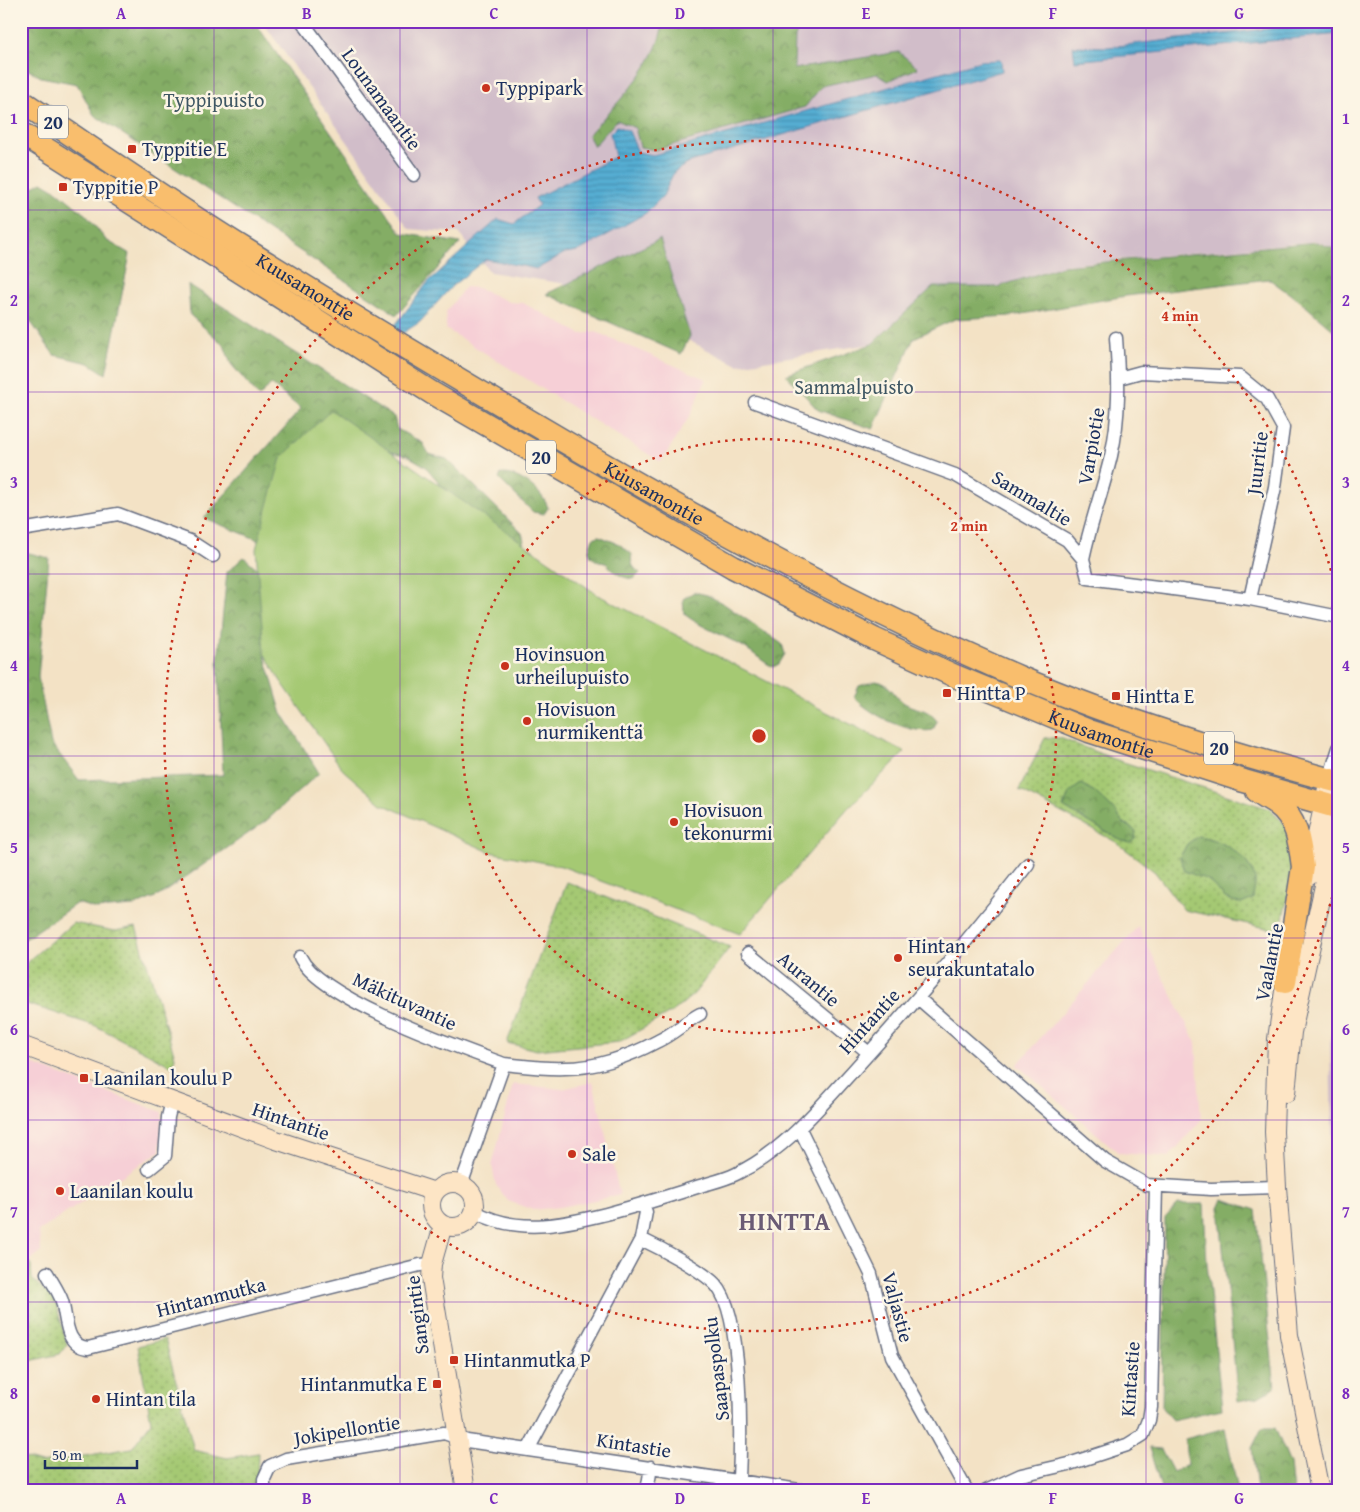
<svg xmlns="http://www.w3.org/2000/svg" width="1360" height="1512" font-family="'Gentium Book Plus',serif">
  <defs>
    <pattern id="grass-dots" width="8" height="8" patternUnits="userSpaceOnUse" patternTransform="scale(1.25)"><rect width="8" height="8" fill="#a5c973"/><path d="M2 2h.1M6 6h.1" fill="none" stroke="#86a462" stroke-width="1.8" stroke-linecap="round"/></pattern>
    <pattern id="forest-crowns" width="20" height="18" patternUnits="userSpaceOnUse" patternTransform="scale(1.25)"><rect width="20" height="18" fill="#84ad65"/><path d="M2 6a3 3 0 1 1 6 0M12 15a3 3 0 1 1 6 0" fill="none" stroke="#6b8d56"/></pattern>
    <pattern id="water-rules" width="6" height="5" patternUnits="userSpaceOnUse" patternTransform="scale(1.25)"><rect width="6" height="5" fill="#55add2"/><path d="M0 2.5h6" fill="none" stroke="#468dae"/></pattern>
  </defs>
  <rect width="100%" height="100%" fill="#fcf5e5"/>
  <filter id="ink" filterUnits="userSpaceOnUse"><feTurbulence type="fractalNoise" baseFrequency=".02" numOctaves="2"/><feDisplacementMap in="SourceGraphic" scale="10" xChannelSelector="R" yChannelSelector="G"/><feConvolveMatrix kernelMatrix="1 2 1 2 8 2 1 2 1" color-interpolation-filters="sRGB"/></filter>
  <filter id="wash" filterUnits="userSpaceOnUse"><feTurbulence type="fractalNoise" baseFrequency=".0096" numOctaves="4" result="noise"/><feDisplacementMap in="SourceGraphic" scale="20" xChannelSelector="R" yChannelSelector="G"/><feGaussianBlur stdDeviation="1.12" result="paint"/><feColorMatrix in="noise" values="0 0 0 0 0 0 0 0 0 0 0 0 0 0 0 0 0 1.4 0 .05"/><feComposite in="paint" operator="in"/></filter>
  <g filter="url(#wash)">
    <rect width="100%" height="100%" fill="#f3e2c5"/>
    <path fill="#f6cfd6" d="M465,287L478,288L509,302L523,303L581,334L596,332L706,379L691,414L661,462L446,329V312Z
      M1138,926L1196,1043L1201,1120L1169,1157L1119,1153L1017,1065Z
      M21,1060L162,1112L160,1151L39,1231L41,1252L21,1267Z
      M593,1082L620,1195L560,1207L533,1210L508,1201L496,1185L492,1166L513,1084L562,1089Z
      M21,1274L32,1319L21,1321Z"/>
    <path fill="#d1bdc9" d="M262,21H1339V250L1317,241L1063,265L997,287H933L871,344L738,365L579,286L490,272L459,233L409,229Z
      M1339,1004V1329L1336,1315L1330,1043Z"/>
    <path fill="url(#grass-dots)" stroke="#607c68" fill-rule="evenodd" d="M1045,738H1060L1114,759L1270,809L1286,825L1296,862L1280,931L1184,910L1155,872L1116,842L1019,790ZM1116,812L1123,823L1129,825L1098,826L1079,817Z
      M567,882L730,947L694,994L675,1010L619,1042L537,1050L507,1043Z
      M73,923L115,931L136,927L175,1057L173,1067L96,1026L21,1002V970L30,959Z
      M28,1261L31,1265L32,1279L55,1300L67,1344L60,1354L21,1363V1321L32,1319L21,1274V1267Z
      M165,1339L194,1450L227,1458L258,1453L257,1491H21V1457L41,1463L132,1448L151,1422L138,1346Z"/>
    <path fill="url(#forest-crowns)" stroke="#506e62" d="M21,21H254L401,233L460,243L397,315L94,115L77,84L41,77L21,66Z
      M657,21H801L795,37L794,69L899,52L918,68L888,81L877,74L822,86L805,107L655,150L640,147L635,128L617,120L594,146L588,135C615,104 654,70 662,28Z
      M42,182L57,191L86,215L106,240L130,254L106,374L89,363L54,355L21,308V186L25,185L32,188Z
      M660,239L690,336L681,354L546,294Z
      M1317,242L1339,251V335L1301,302L1269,279L1126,296L1011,316L955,319L914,338L873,429L818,410L786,375L872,344L933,287H997L1063,266Z
      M188,284L394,417L397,429L423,443L429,454L447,459L522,533L524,541L520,546L464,512L425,466L408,456L357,443L261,545L256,539L204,518L301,409L271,384L259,397L231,364L224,345L190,315Z
      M501,474C519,473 543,491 548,508L544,514L533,512L499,479Z
      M599,536L619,544L632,554C630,563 633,568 640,573L634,579C621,578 615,573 606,563L599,562L591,557L589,550L593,538Z
      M21,551L49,558L38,677L51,743L79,780L223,775L218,661L227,572L244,557L259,570L264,653L281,711L319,773L266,821L160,895L134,906L96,909L77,903L21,942Z
      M694,592L707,595L724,604L782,644L785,654L779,664L773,667C763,662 756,655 747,649C727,636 703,629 684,614L683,599Z
      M876,681C892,683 894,698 906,704C920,711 926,707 937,721L933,730C910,735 869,714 854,697L859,686Z
      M1081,784L1095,792L1116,812L1123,823L1136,831L1135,839L1130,843L1120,840L1063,807L1070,792Z
      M1198,836C1220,839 1249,855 1255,879C1256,885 1253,893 1253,899L1241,904L1225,898L1208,880L1184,871L1180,857L1187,844Z
      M1223,1199L1256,1210L1275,1388L1258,1397L1238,1401L1219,1207Z
      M1178,1204H1204L1207,1263L1222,1409L1172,1420L1162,1408L1165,1218Z
      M1225,1428L1238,1491H1162L1149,1448L1161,1449L1173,1472L1187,1465L1185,1439Z
      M1262,1428H1275L1290,1464L1293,1491H1257L1252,1448Z"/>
    <path fill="#a5c973" stroke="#607c68" d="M331,410L598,595L905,752L847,809L740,934L561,866L490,852L382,804L343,770L280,680L264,653L256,549L281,458Z"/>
    <path fill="url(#water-rules)" stroke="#386e98" d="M1339,21V34L1075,61L1073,46L1108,47Z
      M1001,60L1002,71L690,162L674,172L663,196L646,213L579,251L565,253L537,269L486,259L452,286L420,322L403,333L393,328L428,282L498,219L514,224L539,205L535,198L615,157L610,133L617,126L629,131L638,152L653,155L980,61Z"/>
  </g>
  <g filter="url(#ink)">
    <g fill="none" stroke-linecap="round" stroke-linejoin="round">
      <defs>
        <path id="street" d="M302,21L414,175
          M1119,378L1141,372L1240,377L1267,399L1283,428L1275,487L1250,599
          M755,402L955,475L1067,540L1083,559L1088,578L1250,599L1339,617
          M21,530L118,514L190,541L213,556
          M1083,559C1090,524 1103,490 1111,456C1120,417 1119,377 1116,338
          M1329,779L1339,748
          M748,953L869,1053
          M300,957C320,999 458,1047 504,1064L461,1185
          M918,998L1105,1161L1147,1185L1211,1189L1277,1187
          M504,1064C524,1066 545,1069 565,1068C597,1068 630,1056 658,1041C673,1034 685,1022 700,1014
          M800,1129L871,1274L892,1356L967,1491
          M149,1169L165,1156L168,1117L172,1101
          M474,1211C516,1235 562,1225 606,1214C637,1206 666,1197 697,1187C709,1183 724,1180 736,1174C784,1151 817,1110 852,1072C913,1005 972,936 1028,864
          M641,1239C660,1248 702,1270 716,1285C743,1315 741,1438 739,1479
          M47,1273C52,1282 59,1292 62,1301C67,1319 65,1346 88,1348L420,1265L432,1264
          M529,1448L641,1239L646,1212L643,1205
          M264,1491V1479L270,1466L286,1459L444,1433L467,1441L806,1491
          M647,1491L651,1467
          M986,1491L1021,1475L1069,1464L1127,1445L1143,1435L1149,1420L1151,1407L1156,1186"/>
        <path id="secondary" d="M1308,877L1329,779
          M1287,971L1277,1039L1274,1132L1277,1187L1289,1335L1320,1491
          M21,1045L276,1140L435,1192
          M1286,1093L1292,1032L1339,817
          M431 1205a22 22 0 1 1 44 0a22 22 0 1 1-44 0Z
          M443,1225L432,1264L431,1278L466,1491"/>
        <g id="highway">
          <path id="s1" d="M21,101C96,151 170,203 246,250C352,316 459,380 567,443C713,528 863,610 1019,677C1122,721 1231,753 1339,782"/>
          <path id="s2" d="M21,133L432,393L733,567L874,639L955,676L1089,731L1244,781L1339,808"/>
          <path d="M1257,791C1263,796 1270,799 1277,804C1297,818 1300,844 1303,867L1285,982"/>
        </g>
      </defs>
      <use href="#street" stroke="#676e82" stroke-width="15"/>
      <use href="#secondary" stroke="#676e82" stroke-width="20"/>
      <use href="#highway" stroke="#676e82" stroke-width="25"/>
      <use href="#street" stroke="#fff" stroke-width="12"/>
      <use href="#secondary" stroke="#fde5c5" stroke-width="18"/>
      <use href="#highway" stroke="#f9be6d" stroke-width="22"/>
    </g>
  </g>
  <path fill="none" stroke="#7b2cbf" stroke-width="1" stroke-opacity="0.55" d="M214,21V1491M400,21V1491M587,21V1491M773,21V1491M960,21V1491M1146,21V1491M21,210H1339M21,392H1339M21,574H1339M21,756H1339M21,938H1339M21,1120H1339M21,1302H1339"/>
  <g fill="none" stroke="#c8321e" stroke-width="2.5" stroke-dasharray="2.5 5">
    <circle cx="759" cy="736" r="297"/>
    <path d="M1338 875A595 595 0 1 1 1338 597"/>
  </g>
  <g fill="#c8321e" stroke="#fcf5e5" stroke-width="2">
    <circle cx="486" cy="88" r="5"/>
    <rect x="127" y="144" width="10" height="10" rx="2.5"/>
    <rect x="58" y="182" width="10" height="10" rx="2.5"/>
    <circle cx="505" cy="666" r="5"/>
    <rect x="942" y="688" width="10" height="10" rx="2.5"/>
    <rect x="1111" y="691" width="10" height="10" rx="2.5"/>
    <circle cx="527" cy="721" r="5"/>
    <circle cx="674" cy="822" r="5"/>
    <circle cx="898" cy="958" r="5"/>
    <rect x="79" y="1073" width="10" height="10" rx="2.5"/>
    <circle cx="572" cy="1154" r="5"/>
    <circle cx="60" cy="1191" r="5"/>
    <rect x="449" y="1355" width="10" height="10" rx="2.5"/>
    <rect x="432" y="1379" width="10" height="10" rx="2.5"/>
    <circle cx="96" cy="1399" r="5"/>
  </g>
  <g text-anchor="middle" stroke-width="5" stroke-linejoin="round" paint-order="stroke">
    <g fill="#fcf5e5" stroke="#5e6a86" stroke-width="1">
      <rect x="38" y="105.5" width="30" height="33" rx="4"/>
      <rect x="526" y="440.5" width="30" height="33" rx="4"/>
      <rect x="1204" y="731.5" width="30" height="33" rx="4"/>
    </g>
    <g font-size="19" font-weight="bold" fill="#1b2f5e">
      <text x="53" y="129">20</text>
      <text x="541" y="464">20</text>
      <text x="1219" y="755">20</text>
    </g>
    <g font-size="20" fill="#1b2f5e" stroke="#fcf5e5" text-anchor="start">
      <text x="496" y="95">Typpipark</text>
      <text x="142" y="156">Typpitie E</text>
      <text x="73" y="194">Typpitie P</text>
      <text x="515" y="661">Hovinsuon<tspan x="515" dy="23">urheilupuisto</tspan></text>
      <text x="957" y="700">Hintta P</text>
      <text x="1126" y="703">Hintta E</text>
      <text x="537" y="716">Hovisuon<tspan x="537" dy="23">nurmikenttä</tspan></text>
      <text x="684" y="817">Hovisuon<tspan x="684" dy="23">tekonurmi</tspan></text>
      <text x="908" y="953">Hintan<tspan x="908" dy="23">seurakuntatalo</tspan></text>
      <text x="94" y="1085">Laanilan koulu P</text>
      <text x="582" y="1161">Sale</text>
      <text x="70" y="1198">Laanilan koulu</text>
      <text x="464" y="1367">Hintanmutka P</text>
      <text x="427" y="1391" text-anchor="end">Hintanmutka E</text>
      <text x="106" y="1406">Hintan tila</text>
    </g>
    <g font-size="20" fill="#1b2f5e" stroke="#fcf5e5">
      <text transform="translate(382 99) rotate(54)" y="7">Lounamaantie</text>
      <text dy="7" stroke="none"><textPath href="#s1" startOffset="340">Kuusamontie</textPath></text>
      <text transform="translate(1091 446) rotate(-80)" y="7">Varpiotie</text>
      <text transform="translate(1257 463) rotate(-83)" y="7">Juuritie</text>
      <text dy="7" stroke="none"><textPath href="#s1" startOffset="745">Kuusamontie</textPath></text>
      <text transform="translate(1032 498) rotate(31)" y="7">Sammaltie</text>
      <text dy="7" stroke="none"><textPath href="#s2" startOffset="1239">Kuusamontie</textPath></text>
      <text transform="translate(1269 962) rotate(-79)" y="7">Vaalantie</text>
      <text transform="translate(809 979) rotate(40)" y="7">Aurantie</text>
      <text transform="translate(405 1001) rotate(25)" y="7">Mäkituvantie</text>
      <text transform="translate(869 1021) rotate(-48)" y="7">Hintantie</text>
      <text transform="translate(291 1121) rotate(19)" y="7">Hintantie</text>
      <text transform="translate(211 1297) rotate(-14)" y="7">Hintanmutka</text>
      <text transform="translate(898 1307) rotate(75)" y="7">Valjastie</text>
      <text transform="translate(417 1315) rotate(-97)" y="7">Sangintie</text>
      <text transform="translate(716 1369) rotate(-97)" y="7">Saapaspolku</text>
      <text transform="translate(1130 1379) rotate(-86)" y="7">Kintastie</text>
      <text transform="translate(347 1430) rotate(-9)" y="7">Jokipellontie</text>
      <text transform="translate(634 1445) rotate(9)" y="7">Kintastie</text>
    </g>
    <g font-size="20" fill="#3e5663" stroke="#fcf5e5">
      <text x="214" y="107">Typpipuisto</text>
      <text x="854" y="394">Sammalpuisto</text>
    </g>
    <g font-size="25" font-weight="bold" letter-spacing="1" fill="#6a5b75" stroke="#fcf5e5">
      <text x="785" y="1230">HINTTA</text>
    </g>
  </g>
  <circle cx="759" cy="736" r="8" fill="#c8321e" stroke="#fcf5e5" stroke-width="2.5"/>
  <g font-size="15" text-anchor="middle" font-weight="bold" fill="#c8321e" stroke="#fcf5e5" stroke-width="5" stroke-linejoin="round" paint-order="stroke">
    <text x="1180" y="321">4 min</text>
    <text x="969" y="531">2 min</text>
  </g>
  <rect width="1360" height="1512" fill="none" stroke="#fcf5e5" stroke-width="55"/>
  <path d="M45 1460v8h92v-8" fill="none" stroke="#1b2f5e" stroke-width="2.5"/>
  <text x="52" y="1460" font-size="15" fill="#1b2f5e" stroke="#fcf5e5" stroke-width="4" paint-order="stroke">50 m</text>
  <rect x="28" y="28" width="1304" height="1456" fill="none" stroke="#7b2cbf" stroke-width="2"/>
  <g font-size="16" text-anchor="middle" font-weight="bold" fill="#7b2cbf">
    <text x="121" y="19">A</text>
    <text x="307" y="19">B</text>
    <text x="494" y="19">C</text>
    <text x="680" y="19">D</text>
    <text x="866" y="19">E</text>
    <text x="1053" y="19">F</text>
    <text x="1239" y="19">G</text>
    <text x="14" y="124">1</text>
    <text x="1346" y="124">1</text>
    <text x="14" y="306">2</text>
    <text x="1346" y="306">2</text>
    <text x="14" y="488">3</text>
    <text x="1346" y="488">3</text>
    <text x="14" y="671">4</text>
    <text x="1346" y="671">4</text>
    <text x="14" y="853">5</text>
    <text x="1346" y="853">5</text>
    <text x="14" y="1035">6</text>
    <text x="1346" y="1035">6</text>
    <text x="14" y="1217">7</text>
    <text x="1346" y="1217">7</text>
    <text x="14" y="1399">8</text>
    <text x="1346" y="1399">8</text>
    <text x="121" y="1504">A</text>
    <text x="307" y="1504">B</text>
    <text x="494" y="1504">C</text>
    <text x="680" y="1504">D</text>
    <text x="866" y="1504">E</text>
    <text x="1053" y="1504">F</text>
    <text x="1239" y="1504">G</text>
  </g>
</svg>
